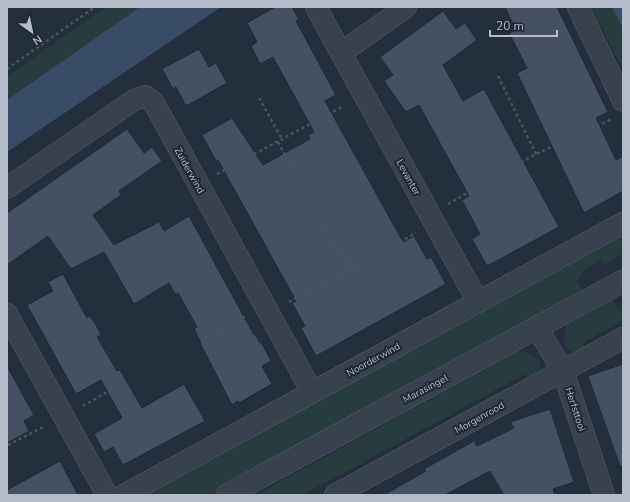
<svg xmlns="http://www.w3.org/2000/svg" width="630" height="502" font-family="'Nunito Sans',sans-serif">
  <rect width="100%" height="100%" fill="#242f3e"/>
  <path fill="#263c3f" d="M106,7H140L7,100V76Z
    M591,7H623V71L593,10Z
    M623,233V254L604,265L601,261L581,272L582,276L576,280L582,290L208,495H141Z
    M612,299L618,310L623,307V320L583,343L587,350L578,354C562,347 563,342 566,325Z
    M518,351L530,353L540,362L541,372L530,381L525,374L303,495H256Z"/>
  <path fill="#394c67" d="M140,7H221L7,152V100Z
    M612,7H621L623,10V29Z"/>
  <path fill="#455162" stroke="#1f2835" d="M275,7H292L299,20L296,21L336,95L325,101L403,242L414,236L427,259L431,257L446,284L316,356L301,328L305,326L292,303L296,301L218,160L216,161L202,135L232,118L263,165L310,139L308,135L314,132L273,57L260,64L251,46L257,42L247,23Z
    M505,7H557L608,112L596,118L616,160L623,156V191L584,213L517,73L527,68L509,33L516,30Z
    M443,11L456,29L465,23L477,40L443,65L463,101L484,89L559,227L487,266L472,239L480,234L462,200L469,196L419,105L406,112L384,81L393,75L380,57Z
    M199,49L209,67L216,63L227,83L186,106L176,87L173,89L162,69Z
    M127,129L144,153L152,147L162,161L119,191L121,195L93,215L114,245L159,222L164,231L189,216L254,335L255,334L260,343L261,342L271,361L262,366L272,384L239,403L238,401L232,405L200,343H201L194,329L197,327L178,293L175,294L169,283L134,304L104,252L71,269L48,236L7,265V213Z
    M63,274L87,318L90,316L96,325L101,335L97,337L117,371L120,370L142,408L184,384L205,421L123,465L113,447L104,452L94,434L122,418L101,380L76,394L27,305L53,291L48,282Z
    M623,364V466H620L588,376Z
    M7,366L34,415L24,421L29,431L7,443Z
    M550,409L574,482L553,489L555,495H504L490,471L445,495H384L426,471L424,469L474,441L477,446L514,428L510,422Z
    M60,461L78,495H7V490Z"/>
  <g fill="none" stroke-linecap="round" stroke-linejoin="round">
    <defs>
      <path id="minor" d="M316,7L341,53
        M406,7L341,53L478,302
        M578,7L623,101
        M7,188L134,100L145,96L154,103L312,392
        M7,314L107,495
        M537,328L563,371L604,495
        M124,495L623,223
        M335,495L623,338"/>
      <path id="tertiary" d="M227,495L623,281"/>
    </defs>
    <use href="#minor" stroke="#565f6c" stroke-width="22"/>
    <use href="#tertiary" stroke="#565f6c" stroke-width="23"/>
    <path stroke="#44595c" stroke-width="2.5" stroke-dasharray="3 3" stroke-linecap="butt" d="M7,69L95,7
      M498,76L536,154
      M259,98L282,139
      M278,142L349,269
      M217,174L344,106
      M448,204L536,154L612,119
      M289,302L416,233
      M205,338L246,316
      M83,406L121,384
      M8,445L45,426"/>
    <use href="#minor" stroke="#38414e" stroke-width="21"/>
    <use href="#tertiary" stroke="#38414e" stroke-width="22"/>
  </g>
  <g text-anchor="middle" stroke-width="4" stroke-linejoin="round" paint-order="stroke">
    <g font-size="10" fill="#b4bcc9" stroke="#1d2633">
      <text transform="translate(190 170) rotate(61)" y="4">Zuiderwind</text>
      <text transform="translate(409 177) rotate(61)" y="4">Levanter</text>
      <text transform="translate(373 359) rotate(-29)" y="4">Noorderwind</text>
      <text transform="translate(425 388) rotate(-28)" y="4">Marasingel</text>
      <text transform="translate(576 409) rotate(72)" y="4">Herfsttooi</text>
      <text transform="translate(479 417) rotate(-29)" y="4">Morgenrood</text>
    </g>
  </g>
  <rect width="630" height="502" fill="none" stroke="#b4bcc9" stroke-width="16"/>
  <g transform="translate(32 32) rotate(147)" stroke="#1d2633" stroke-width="3" paint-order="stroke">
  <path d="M0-3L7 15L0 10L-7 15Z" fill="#b4bcc9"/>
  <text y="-6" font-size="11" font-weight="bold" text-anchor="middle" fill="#b4bcc9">N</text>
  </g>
  <path d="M490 30v6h67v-6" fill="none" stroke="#b4bcc9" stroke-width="2"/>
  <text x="496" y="30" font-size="12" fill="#b4bcc9" stroke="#1d2633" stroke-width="3" paint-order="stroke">20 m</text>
</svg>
